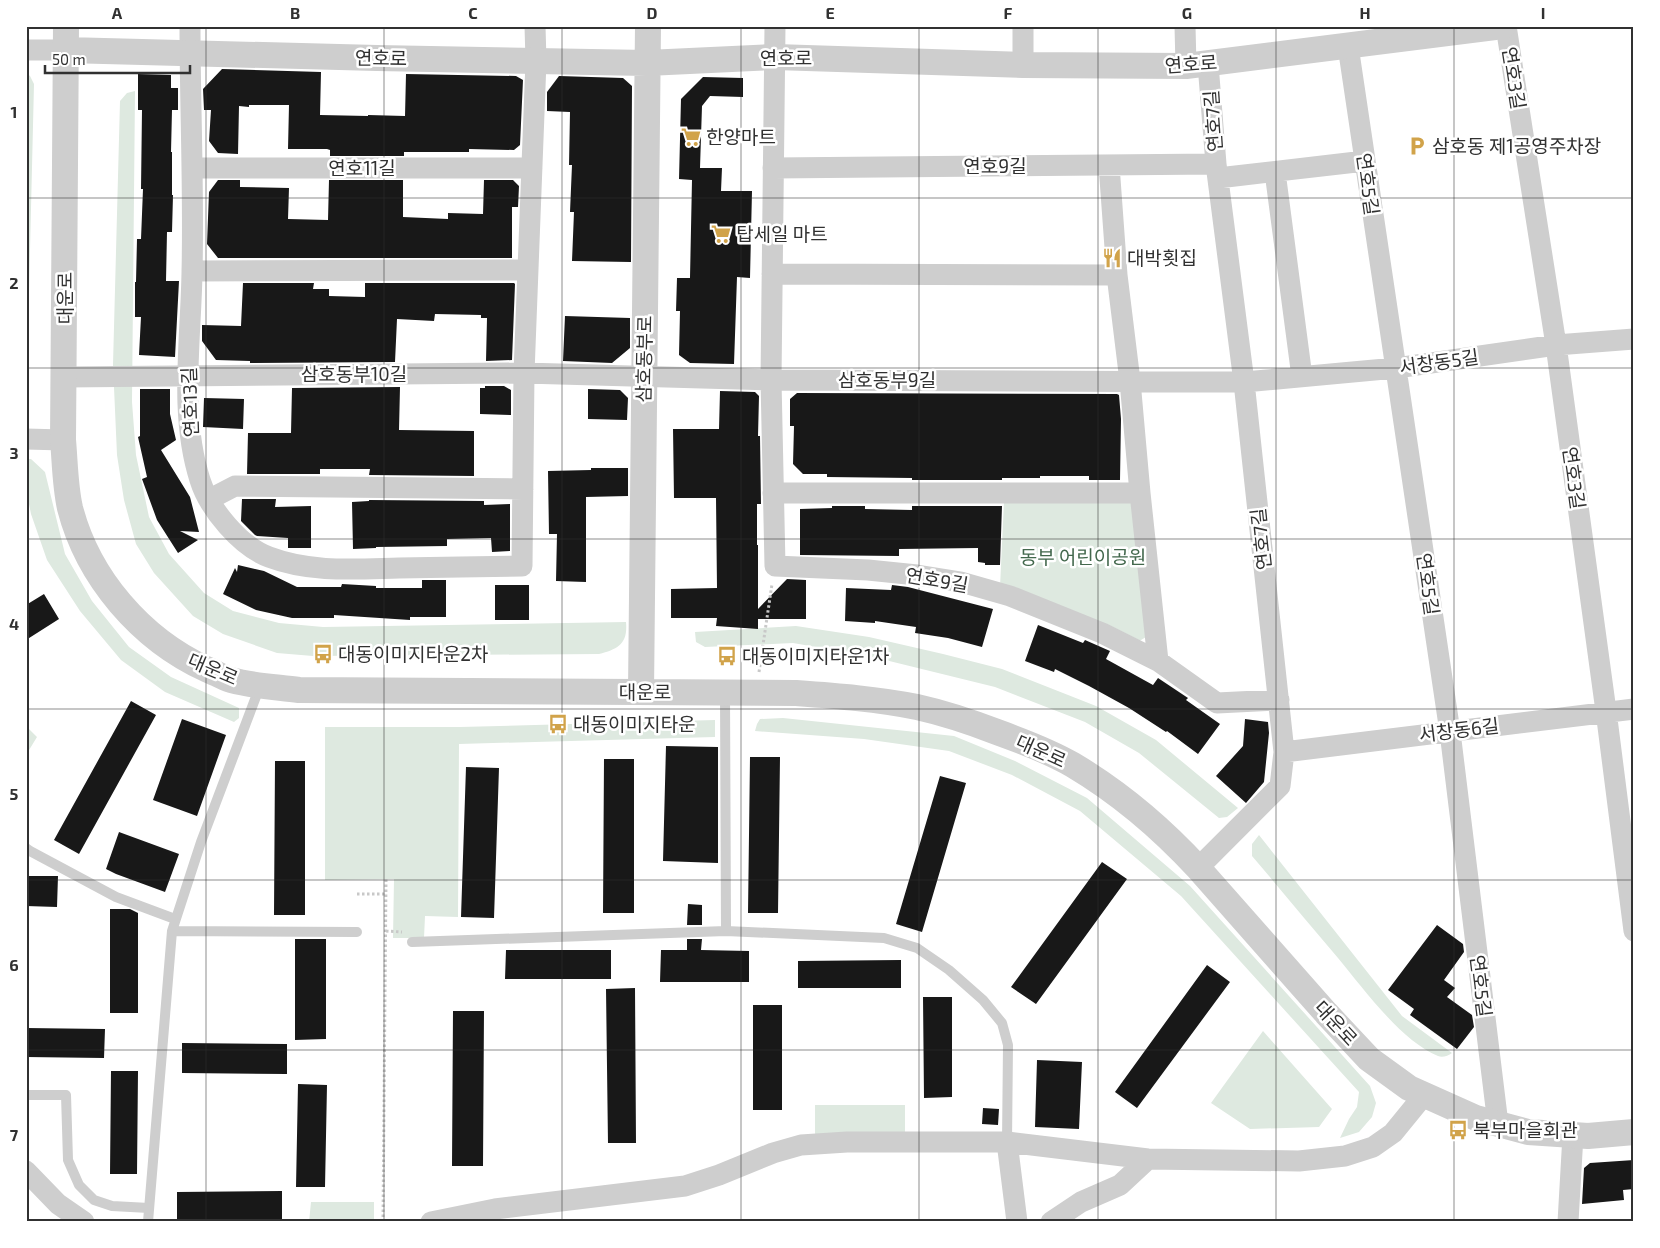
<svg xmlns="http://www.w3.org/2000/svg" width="1660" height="1248" font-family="'Exo 2','Noto Sans KR',sans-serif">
  <rect width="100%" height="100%" fill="#fff"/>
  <path fill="#dee9e0" d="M26,73L30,76L34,84L26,417Z
    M135,91L132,402L136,455L149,517L169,554L204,593L233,611L279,623L323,627L626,622C628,644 618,649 599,654L313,656L277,653L223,634L193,616L154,573L136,544L124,500L117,455L113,365L120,101L127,93Z
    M26,459H31L45,472L65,554L92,601L129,647L171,677L239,708V718L234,722L165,692L121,660L80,611L47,560L31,514L26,489Z
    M1004,501L1133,502L1146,637L1136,643L1000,587Z
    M796,626L869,637L943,654L1002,669L1096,706L1156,740L1238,808L1227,817L1219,818L1139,753L1085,722L995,687L873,657L793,643L705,647L696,642L695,632Z
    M783,718L954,736L1015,761L1087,798L1190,886L1370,1086L1376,1103L1372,1117L1359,1132L1340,1138L1349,1119L1357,1107L1359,1092L1181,896L1080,811L1012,775L949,751L864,739L755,731L757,724L760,719Z
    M715,720V737L459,744L458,917L425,916L424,938H393L394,879L325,880V727H460Z
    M26,726L37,737L26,755Z
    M1259,835L1402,1016L1452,1053C1448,1056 1442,1058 1438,1056C1401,1041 1363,988 1338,958C1309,924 1281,890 1252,856V844Z
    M1263,1031L1332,1109L1319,1127L1250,1129L1211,1103Z
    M815,1105H905V1135L815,1134Z
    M311,1202H374V1222H309Z"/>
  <path fill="#181818" d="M222,69L321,72L320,115L368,116V115L405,116L406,74L516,76L523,80L520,145L514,150L469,149V152H404V156H330V150L327,149H288L289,105H249V107L239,106L238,154L218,153L209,141L211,110H204L203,89Z
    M138,74L171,75V88H178V110H172L171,152H172V195H173L172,232H167L166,281H179L175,357L139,355L141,317H135V282H136L137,239H141L143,189H141L142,110H138Z
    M559,76L623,78L632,86L631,262L572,261L574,212H570L572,165H569L570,112L547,111V92Z
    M703,77L743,78V97L710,96L702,106L700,168H722L721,191H752L750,278L737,277L734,364L690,363L679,355L680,311H676L677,278H690L692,180L679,179L681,99Z
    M218,180H240V187L289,188L288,219L328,220L329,180H403V217L448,219V213L483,214L484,180H513L519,186L518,207H512V258H218L207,244L209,192Z
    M243,283H314L313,289H329V296L365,297V283H514L515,284L512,360L486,361L487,318H481V315L435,314L434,321L397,319L395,362L254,363H250V361L216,360L202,341V325L241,326Z
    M565,316L630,318V348L612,363L563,361Z
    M485,386H504L511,390V415L480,414V388H485Z
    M400,387L399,430L474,431V476L369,475L370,469H320V474H247L248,433H291L292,388Z
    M140,389H170V414L176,440L161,450L190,497L199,532L180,531L198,540L178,553L157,520L142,479L147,477L138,437L140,436Z
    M588,389L620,390L628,398L627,420L588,419Z
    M720,391L755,392L759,396L758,436H760L761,504H757V545H758V609L787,579L806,580V619H758V629L716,626L717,618H671V589L717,588L716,498H674L673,429H719Z
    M797,393L1117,394L1119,395L1121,419L1120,480H1089V476H1040V478H1002V480H912V478L827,477V474H803L793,464L794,426H790V399Z
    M204,398L244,399L243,429L203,427Z
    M591,468H628V496L586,497V582L556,581L557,534H549L548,471L591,470Z
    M242,499H276L275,507L311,506V548H288V538L257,536L255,535L241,521Z
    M369,500L484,501V505L510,504V551L492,552L491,538L447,539V546L376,547V548L353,549L352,502L369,501Z
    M832,506H865V509L912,510V506H1002L1000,565H985V563L978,562V548L899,549V556L800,555V509L832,508Z
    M238,565L264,571L297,587H341L342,584L376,586V588H422V580H446V617H410V620L334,615V618H292L256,610L223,594L235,568L237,572Z
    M495,585H529V620H495Z
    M892,585L908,587L993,609L982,647L948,638L915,633L916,627L875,621V623L845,621L846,588L891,590Z
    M44,594L59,619L26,640V605Z
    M1038,625L1083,643L1085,640L1110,651L1106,659L1153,685L1158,678L1188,698L1186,700L1220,724L1198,754L1167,731L1166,732L1129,708L1089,686L1055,669L1054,672L1025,661Z
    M131,701L156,715L79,854L54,840Z
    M182,719L226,735L197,816L153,800Z
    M1245,719L1268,722L1269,733L1264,782L1246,803L1216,776L1243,746Z
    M666,746L718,747V863L663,861Z
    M750,757H780L778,913H748Z
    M604,759H634V913H603Z
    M275,761H305V915H274Z
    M466,767L499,768L494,918L461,917Z
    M940,776L966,783L922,932L896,924Z
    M119,832L179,854L165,892L116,874L106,869Z
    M1102,862L1127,879L1036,1004L1011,987Z
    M26,876H58L57,907L26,906Z
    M688,904L702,905V925H687Z
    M110,909H130L138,913V1013H110Z
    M1437,925L1463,944L1464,952L1444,980L1455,988L1447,997L1472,1015L1474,1027L1457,1049L1410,1015L1414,1009L1388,990Z
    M295,939H326V1039L295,1040Z
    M687,939H702L701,950L749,951V982H660L661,950H687Z
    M506,950H611V979H505Z
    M901,960V988H798V961Z
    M1207,965L1230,982L1137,1108L1115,1092Z
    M635,988L636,1143H608L606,989Z
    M923,997H952V1097L924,1098Z
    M753,1005H782V1110H753Z
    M453,1011H484L483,1166H452Z
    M26,1028L105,1029L104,1058L26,1057Z
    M182,1043L287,1044V1074L182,1073Z
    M1037,1060L1082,1062L1079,1129L1035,1127Z
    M111,1071H138L137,1174H110Z
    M298,1084L327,1085L325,1187H296Z
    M983,1108L999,1109L998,1125L982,1124Z
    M1634,1160V1189L1623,1190L1624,1200L1582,1204L1584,1168L1590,1163Z
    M282,1191V1221H177V1192Z"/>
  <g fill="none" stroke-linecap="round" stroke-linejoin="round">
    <path stroke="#c8c8c8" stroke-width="3" stroke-dasharray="2.5 2.5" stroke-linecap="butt" d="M759,672L772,584
      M357,894H386
      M386,931L402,932
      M383,1222L386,879"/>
    <path stroke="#cecece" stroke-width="10" d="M725,693L726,931L884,938L917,948L949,970L983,1000L1002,1023L1008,1045L1007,1142
      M26,848L30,851L116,897L175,919
      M172,931L357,932
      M412,942L726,931
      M26,1095H66L68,1160L79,1185L94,1200L112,1206L149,1208
      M148,1222L172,931L201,842L260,686"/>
    <path stroke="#cecece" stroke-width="21" d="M190,26C190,108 194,191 192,272C191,340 179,415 200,480C209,509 241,547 269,557C311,573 356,569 399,568C440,567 481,567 522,566L524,373L536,61L535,26
      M775,26L771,380L775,566L868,570L917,575L961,582L1010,596L1102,633L1158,661L1217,703L1279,700
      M1023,26V65
      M1185,26L1186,66
      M1506,26L1556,345L1606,711L1634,931
      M1348,46L1450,732L1498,1124
      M26,50H66
      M1109,165L1117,275L1130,381L1140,493L1158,661
      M192,168H532
      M773,168L1216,164
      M1275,172L1302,377
      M1218,178L1365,161
      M192,271L528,270
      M772,274L1117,275
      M64,377L524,373L771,380L1244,382L1396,368L1556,345L1634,339
      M26,439L63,440
      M773,493H1140
      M210,499L235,486L523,489
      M1284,752L1634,709
      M1198,868L1280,786L1284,752L1244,382L1216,164L1208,64
      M1007,1142L1017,1222
      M26,1171L58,1204L84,1222
      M431,1222L495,1209L685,1186L719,1175L773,1153L801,1145L847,1142H1007L1148,1159L1299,1161L1345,1156L1373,1147L1393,1133L1424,1095
      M1051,1222L1081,1202L1120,1185L1148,1159
      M1568,1222L1573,1135"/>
    <path stroke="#cecece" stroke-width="26" d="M66,26L63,440C65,462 65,486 70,508C88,578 141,639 206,669C214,672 222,677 231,680C253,686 276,687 299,690L796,693C837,696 877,699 917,707C944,713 971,722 997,732C1022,741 1049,751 1073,765C1120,793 1162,829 1198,868L1326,1013L1369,1059L1409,1088L1476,1118L1528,1132L1588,1136L1634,1132
      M66,50L377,58L647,63L775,57L1023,65L1186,66L1503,26
      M641,692L648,26"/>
  </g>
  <path fill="none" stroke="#313131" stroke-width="1" stroke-opacity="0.55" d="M206,26V1222M384,26V1222M562,26V1222M741,26V1222M919,26V1222M1098,26V1222M1276,26V1222M1454,26V1222M26,198H1634M26,368H1634M26,539H1634M26,709H1634M26,880H1634M26,1050H1634"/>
  <defs>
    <symbol id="supermarket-bare" viewBox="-9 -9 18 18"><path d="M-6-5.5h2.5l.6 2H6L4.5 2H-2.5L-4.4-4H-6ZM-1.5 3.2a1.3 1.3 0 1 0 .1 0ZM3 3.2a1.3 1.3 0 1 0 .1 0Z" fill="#d1a34a" stroke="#fff" stroke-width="2.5" paint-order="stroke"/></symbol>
    <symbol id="parking-bare" viewBox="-9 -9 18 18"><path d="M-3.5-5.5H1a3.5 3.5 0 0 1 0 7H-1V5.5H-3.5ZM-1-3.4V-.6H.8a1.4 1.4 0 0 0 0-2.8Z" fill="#d1a34a" stroke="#fff" stroke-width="2.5" paint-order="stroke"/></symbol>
    <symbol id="restaurant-bare" viewBox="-9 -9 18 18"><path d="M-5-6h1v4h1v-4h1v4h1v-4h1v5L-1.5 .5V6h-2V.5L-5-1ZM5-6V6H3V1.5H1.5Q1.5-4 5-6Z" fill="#d1a34a" stroke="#fff" stroke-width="2.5" paint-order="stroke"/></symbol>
    <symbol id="bus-bare" viewBox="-9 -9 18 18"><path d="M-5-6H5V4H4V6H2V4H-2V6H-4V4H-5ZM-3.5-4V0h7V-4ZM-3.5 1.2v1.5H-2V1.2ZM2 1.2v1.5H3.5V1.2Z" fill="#d1a34a" stroke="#fff" stroke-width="2.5" paint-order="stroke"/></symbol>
  </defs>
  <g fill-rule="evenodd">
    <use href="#supermarket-bare" x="677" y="123" width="28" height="28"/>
    <use href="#parking-bare" x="1403" y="132" width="28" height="28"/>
    <use href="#supermarket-bare" x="707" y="220" width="28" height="28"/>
    <use href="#restaurant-bare" x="1098" y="244" width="28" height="28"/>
    <use href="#bus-bare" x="309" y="640" width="28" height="28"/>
    <use href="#bus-bare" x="713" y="642" width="28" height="28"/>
    <use href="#bus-bare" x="544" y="710" width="28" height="28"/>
    <use href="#bus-bare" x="1444" y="1116" width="28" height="28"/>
  </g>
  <g text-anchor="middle" stroke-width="5" stroke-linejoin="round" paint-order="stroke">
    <g font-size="19" fill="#313131" stroke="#fff">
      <text transform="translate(381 58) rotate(1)" y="7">연호로</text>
      <text x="786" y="65">연호로</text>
      <text transform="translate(1191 64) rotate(-4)" y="7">연호로</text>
      <text transform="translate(1514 78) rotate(81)" y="7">연호3길</text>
      <text transform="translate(1213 121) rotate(-94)" y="7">연호7길</text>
      <text x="995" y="173">연호9길</text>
      <text x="362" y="175">연호11길</text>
      <text transform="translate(1368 184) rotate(82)" y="7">연호5길</text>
      <text transform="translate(65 298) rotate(-90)" y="7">대운로</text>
      <text transform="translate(644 359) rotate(-89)" y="7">삼호동부로</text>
      <text transform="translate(1439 362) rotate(-8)" y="7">서창동5길</text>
      <text x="354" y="381">삼호동부10길</text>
      <text x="887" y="387">삼호동부9길</text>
      <text transform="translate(190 402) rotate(-92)" y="7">연호13길</text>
      <text transform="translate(1574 478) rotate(82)" y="7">연호3길</text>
      <text transform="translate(1261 539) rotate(-96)" y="7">연호7길</text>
      <text transform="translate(937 580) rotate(10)" y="7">연호9길</text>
      <text transform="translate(1428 584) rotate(82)" y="7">연호5길</text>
      <text transform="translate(213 669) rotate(23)" y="7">대운로</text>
      <text x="645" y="699">대운로</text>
      <text transform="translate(1459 730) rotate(-7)" y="7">서창동6길</text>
      <text transform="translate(1041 751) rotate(24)" y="7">대운로</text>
      <text transform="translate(1481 986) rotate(83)" y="7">연호5길</text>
      <text transform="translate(1336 1023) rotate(47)" y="7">대운로</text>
    </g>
    <g font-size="19" fill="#313131" stroke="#fff" text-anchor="start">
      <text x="706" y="144">한양마트</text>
      <text x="1432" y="153">삼호동 제1공영주차장</text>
      <text x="736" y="241">탑세일 마트</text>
      <text x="1127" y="265">대박횟집</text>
      <text x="338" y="661">대동이미지타운2차</text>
      <text x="742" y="663">대동이미지타운1차</text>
      <text x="573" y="731">대동이미지타운</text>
      <text x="1473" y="1137">북부마을회관</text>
    </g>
    <g font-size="19" fill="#43684d" stroke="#fff">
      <text x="1083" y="564">동부 어린이공원</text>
    </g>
  </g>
  <rect width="1660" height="1248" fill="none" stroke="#ffffff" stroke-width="55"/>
  <path d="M45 65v8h145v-8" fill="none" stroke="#313131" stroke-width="2.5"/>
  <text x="52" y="65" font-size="15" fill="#313131" stroke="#ffffff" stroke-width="4" paint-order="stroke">50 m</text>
  <rect x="28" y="28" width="1604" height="1192" fill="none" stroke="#313131" stroke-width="2"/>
  <g font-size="16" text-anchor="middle" font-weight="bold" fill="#313131">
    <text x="117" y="19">A</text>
    <text x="295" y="19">B</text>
    <text x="473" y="19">C</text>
    <text x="652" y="19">D</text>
    <text x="830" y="19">E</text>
    <text x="1008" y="19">F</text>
    <text x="1187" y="19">G</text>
    <text x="1365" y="19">H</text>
    <text x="1543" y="19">I</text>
    <text x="14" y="118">1</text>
    <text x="14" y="289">2</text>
    <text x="14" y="459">3</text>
    <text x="14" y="630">4</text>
    <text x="14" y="800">5</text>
    <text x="14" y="971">6</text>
    <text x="14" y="1141">7</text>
  </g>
</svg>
